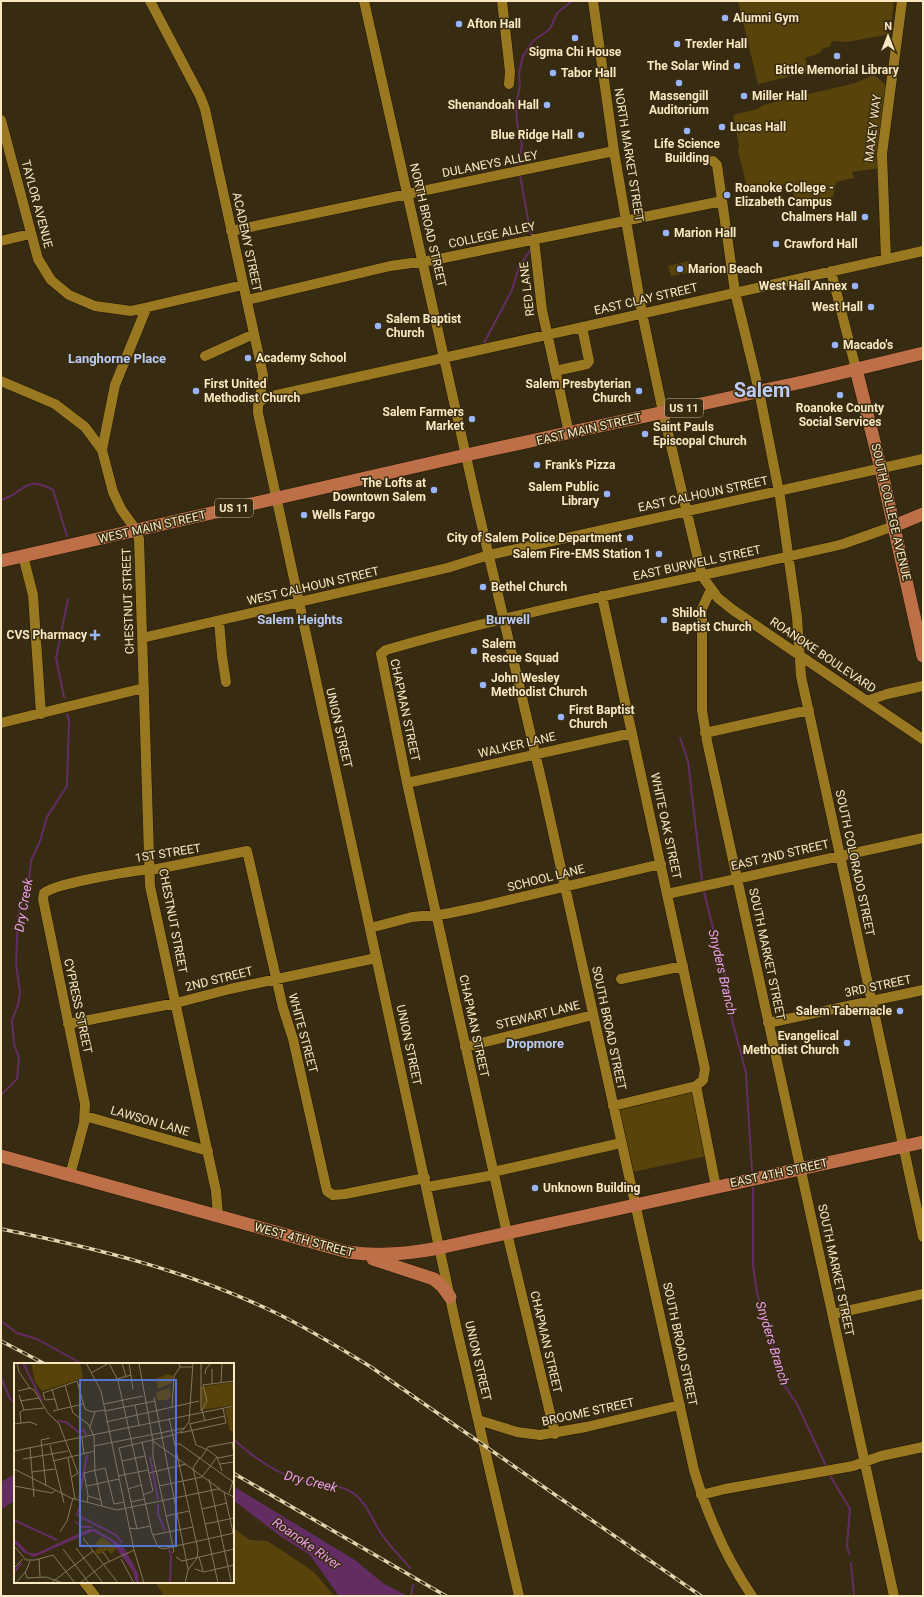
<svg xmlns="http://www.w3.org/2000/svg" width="924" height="1597" font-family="Roboto,sans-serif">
  <rect width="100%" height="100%" fill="#372c12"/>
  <path fill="#58430b" d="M738,1H894L890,34L847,42L832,41L830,47L823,48L820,53L805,58L809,72L758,84Z
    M873,74L891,89L881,168L852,172L854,178L836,182L833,197L795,204L792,186H789L788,184C775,187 762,194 748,192L738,151L739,145L733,115L757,109L763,105L855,83L869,77Z
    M689,261L691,272L671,276L668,266Z
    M693,1092L707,1156L633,1172L620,1110Z
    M233,1528L250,1540L267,1541L292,1557L315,1573L334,1596H164L155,1582H233Z"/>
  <path fill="#632d64" d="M15,1474V1500L1,1510V1482Z
    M233,1486L355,1560L384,1584L408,1596H339L310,1555L280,1536L233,1500Z"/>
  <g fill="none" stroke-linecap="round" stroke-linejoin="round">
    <path stroke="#632d64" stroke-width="2" d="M519,167L522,144L517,123L516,104L520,87L519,73L523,56L533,41L550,29L557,13L572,1
      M520,175L531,236
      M484,343L512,290L519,267L531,249
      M1,500C25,493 24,474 53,490L67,536
      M64,697L56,658L68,599
      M680,738L688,761L702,881
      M704,892L730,996L732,1020L746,1073L752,1171
      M1,1095L17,1079L19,1058L14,1044L12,1020L18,1005L20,992L16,964L18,916L29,879L31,861L40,841L47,817L67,786L69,720L67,714
      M753,1188V1265L757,1293L784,1385L797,1404L827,1468
      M1,1321L17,1333L37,1339L82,1364
      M1,1377L10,1399L15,1403
      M233,1439C256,1459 278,1476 309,1482C324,1486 339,1483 353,1493C366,1502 371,1517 379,1530C387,1544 400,1556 410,1568
      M829,1474L850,1509L847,1545L849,1554
      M851,1563L854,1596
      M411,1596L413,1585"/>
    <defs>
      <path id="minor" d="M150,1L200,96L205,109L263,375C263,389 257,400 258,413L457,1330L519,1596
        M364,1L477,505L543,787L694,1470C707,1514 726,1558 752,1596
        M502,1L510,72L509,84
        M593,1L614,151L642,313L663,412L702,576L718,598L733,610L923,739
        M1,120L38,259L51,280L69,295L95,306L131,311L243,285
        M713,161L717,165L735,292L759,391L780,497L797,617L801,676L923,1237
        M231,231L614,151
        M534,239L542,310L569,433
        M1,241L30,234
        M886,259L882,154L902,1
        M831,271L856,369
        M247,300L390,266L434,260L722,201
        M205,356L254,334
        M555,371L587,364L589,361L582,327
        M1,381L55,404L85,427L102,450L113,492L121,509L136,530L139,539L150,886L216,1191L218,1216
        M258,402L268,397L923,251
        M102,450L115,385L146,309
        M23,556L33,595L41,714
        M711,589L702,609V710L707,741L894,1596
        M602,596L705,1069L703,1080L696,1086L613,1106
        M219,621L222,656L226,682
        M142,638L447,568L489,555L923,459
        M867,701L887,694L923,686
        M1,723L144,688
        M705,733L809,710
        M407,783L632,733
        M667,894L923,838
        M370,928L412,917L445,914L479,907L661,864
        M621,979L683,966
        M768,1023L923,990
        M68,1024L176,1003L230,989L376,958
        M465,1047L593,1015
        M696,1086L716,1187
        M85,1116L208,1151
        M493,1172L621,1143
        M70,1175L84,1123L85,1104L43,899L44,893C56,883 140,869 157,869L247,851L283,1008L293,1039L327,1191L333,1195L345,1194L425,1178
        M427,1187L494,1175
        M833,1314L923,1294
        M478,1420L517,1432L540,1435L586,1427L680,1405
        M555,1434L507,1233L407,783L381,654L386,650C536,606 691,580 843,544L894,526
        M701,1495L725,1489L853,1466L881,1456L923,1447
        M84,1582L95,1596"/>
      <path id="major" d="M856,369L881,469L923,656
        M894,526L923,514
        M1,561L466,455L807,381L923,353
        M1,1156L348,1252C379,1257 408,1254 439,1248L923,1142
        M373,1259L434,1279L442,1286L450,1297"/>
    </defs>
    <use href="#minor" stroke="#1e1400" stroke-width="11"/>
    <use href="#major" stroke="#1e1400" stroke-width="14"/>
    <use href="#minor" stroke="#9a7821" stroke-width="10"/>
    <use href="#major" stroke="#bd7048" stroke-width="13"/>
    <defs>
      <path id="rail" d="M1,1229C96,1248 189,1271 276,1313C309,1329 340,1348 371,1367L701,1596
        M1,1341L45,1364
        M233,1473L446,1596"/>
    </defs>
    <use href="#rail" stroke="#e4d4ae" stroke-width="3.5"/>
    <use href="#rail" stroke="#372c12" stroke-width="2" stroke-dasharray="6" stroke-linecap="butt"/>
  </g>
  <g fill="#98b5fd" stroke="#372c12" stroke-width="1.5">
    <circle cx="725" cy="18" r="4"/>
    <circle cx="459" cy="24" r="4"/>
    <circle cx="575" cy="38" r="4"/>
    <circle cx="677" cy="44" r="4"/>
    <circle cx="837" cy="56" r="4"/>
    <circle cx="737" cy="66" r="4"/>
    <circle cx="553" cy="73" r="4"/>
    <circle cx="679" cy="83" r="4"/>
    <circle cx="744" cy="96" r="4"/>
    <circle cx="547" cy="105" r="4"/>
    <circle cx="722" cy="127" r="4"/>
    <circle cx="687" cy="131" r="4"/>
    <circle cx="581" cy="135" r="4"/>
    <circle cx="727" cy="195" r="4"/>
    <circle cx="865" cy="217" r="4"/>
    <circle cx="666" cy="233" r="4"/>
    <circle cx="776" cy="244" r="4"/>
    <circle cx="680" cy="269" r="4"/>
    <circle cx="855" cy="286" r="4"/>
    <circle cx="871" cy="307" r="4"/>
    <circle cx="378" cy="326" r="4"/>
    <circle cx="835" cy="345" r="4"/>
    <circle cx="248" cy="358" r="4"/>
    <circle cx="196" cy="391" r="4"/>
    <circle cx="639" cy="391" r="4"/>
    <circle cx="840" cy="395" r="4"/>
    <circle cx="472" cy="419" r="4"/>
    <circle cx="645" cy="434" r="4"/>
    <circle cx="537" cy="465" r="4"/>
    <circle cx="434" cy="490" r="4"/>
    <circle cx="607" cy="494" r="4"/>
    <circle cx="304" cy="515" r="4"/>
    <circle cx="630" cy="538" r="4"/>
    <circle cx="659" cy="554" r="4"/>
    <circle cx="483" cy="587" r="4"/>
    <circle cx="664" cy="620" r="4"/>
    <path d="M93 629h4v4h4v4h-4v4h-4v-4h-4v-4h4z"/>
    <circle cx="474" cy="651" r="4"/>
    <circle cx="483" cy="685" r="4"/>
    <circle cx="561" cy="717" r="4"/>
    <circle cx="900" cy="1011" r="4"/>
    <circle cx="847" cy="1043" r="4"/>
    <circle cx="535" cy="1188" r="4"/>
  </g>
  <g text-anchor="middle" stroke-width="3" stroke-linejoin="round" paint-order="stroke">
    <g fill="#372c12" stroke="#bfb08c" stroke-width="1">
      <rect x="665" y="399" width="38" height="18" rx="3"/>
      <rect x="215" y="499" width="38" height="18" rx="3"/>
    </g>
    <g font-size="11" font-weight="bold" fill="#f9e8c1">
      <text x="684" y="412">US 11</text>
      <text x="234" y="512">US 11</text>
    </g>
    <g font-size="12" font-weight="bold" fill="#f9e8c1" stroke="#372c12" text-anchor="start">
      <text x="733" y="22">Alumni Gym</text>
      <text x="467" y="28">Afton Hall</text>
      <text x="685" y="48">Trexler Hall</text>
      <text x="575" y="56" text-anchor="middle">Sigma Chi House</text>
      <text x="729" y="70" text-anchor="end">The Solar Wind</text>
      <text x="837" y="74" text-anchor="middle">Bittle Memorial Library</text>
      <text x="561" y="77">Tabor Hall</text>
      <text x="679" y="100" text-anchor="middle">Massengill<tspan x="679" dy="14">Auditorium</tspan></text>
      <text x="752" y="100">Miller Hall</text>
      <text x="539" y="109" text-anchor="end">Shenandoah Hall</text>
      <text x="730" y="131">Lucas Hall</text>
      <text x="573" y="139" text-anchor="end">Blue Ridge Hall</text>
      <text x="687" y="148" text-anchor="middle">Life Science<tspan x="687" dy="14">Building</tspan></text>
      <text x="735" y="192">Roanoke College -<tspan x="735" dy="14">Elizabeth Campus</tspan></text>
      <text x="857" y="221" text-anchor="end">Chalmers Hall</text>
      <text x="674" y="237">Marion Hall</text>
      <text x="784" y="248">Crawford Hall</text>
      <text x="688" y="273">Marion Beach</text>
      <text x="847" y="290" text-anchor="end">West Hall Annex</text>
      <text x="863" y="311" text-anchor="end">West Hall</text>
      <text x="386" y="323">Salem Baptist<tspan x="386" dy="14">Church</tspan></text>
      <text x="843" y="349">Macado's</text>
      <text x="256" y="362">Academy School</text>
      <text x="204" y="388">First United<tspan x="204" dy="14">Methodist Church</tspan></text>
      <text x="631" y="388" text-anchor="end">Salem Presbyterian<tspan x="631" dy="14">Church</tspan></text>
      <text x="840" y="412" text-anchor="middle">Roanoke County<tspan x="840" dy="14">Social Services</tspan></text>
      <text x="464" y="416" text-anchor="end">Salem Farmers<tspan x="464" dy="14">Market</tspan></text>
      <text x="653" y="431">Saint Pauls<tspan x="653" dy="14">Episcopal Church</tspan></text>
      <text x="545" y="469">Frank's Pizza</text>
      <text x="426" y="487" text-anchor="end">The Lofts at<tspan x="426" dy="14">Downtown Salem</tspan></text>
      <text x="599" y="491" text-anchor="end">Salem Public<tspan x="599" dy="14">Library</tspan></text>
      <text x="312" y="519">Wells Fargo</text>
      <text x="622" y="542" text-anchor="end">City of Salem Police Department</text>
      <text x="651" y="558" text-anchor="end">Salem Fire-EMS Station 1</text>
      <text x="491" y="591">Bethel Church</text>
      <text x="672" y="617">Shiloh<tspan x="672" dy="14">Baptist Church</tspan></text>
      <text x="87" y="639" text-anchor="end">CVS Pharmacy</text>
      <text x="482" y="648">Salem<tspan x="482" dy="14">Rescue Squad</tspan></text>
      <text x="491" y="682">John Wesley<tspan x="491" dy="14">Methodist Church</tspan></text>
      <text x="569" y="714">First Baptist<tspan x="569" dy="14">Church</tspan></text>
      <text x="892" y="1015" text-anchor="end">Salem Tabernacle</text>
      <text x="839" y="1040" text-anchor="end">Evangelical<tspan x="839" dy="14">Methodist Church</tspan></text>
      <text x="543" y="1192">Unknown Building</text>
    </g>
    <g font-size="12" fill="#f9e8c1" stroke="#372c12">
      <text transform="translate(873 128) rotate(-83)" y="4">MAXEY WAY</text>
      <text transform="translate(629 155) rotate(81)" y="4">NORTH MARKET STREET</text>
      <text transform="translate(490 164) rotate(-11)" y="4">DULANEYS ALLEY</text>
      <text transform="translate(37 204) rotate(75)" y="4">TAYLOR AVENUE</text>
      <text transform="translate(428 225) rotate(77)" y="4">NORTH BROAD STREET</text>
      <text transform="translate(492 235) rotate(-12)" y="4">COLLEGE ALLEY</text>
      <text transform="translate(247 242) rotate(78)" y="4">ACADEMY STREET</text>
      <text transform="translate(527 289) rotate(-97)" y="4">RED LANE</text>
      <text transform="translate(646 299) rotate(-13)" y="4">EAST CLAY STREET</text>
      <text transform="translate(589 429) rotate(-13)" y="4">EAST MAIN STREET</text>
      <text transform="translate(703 494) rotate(-12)" y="4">EAST CALHOUN STREET</text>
      <text transform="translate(891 512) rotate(77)" y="4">SOUTH COLLEGE AVENUE</text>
      <text transform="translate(152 527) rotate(-13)" y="4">WEST MAIN STREET</text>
      <text transform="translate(697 563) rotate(-12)" y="4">EAST BURWELL STREET</text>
      <text transform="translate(313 586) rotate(-13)" y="4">WEST CALHOUN STREET</text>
      <text transform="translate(128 601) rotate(-92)" y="4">CHESTNUT STREET</text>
      <text transform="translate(823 655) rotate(34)" y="4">ROANOKE BOULEVARD</text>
      <text transform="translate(405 710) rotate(78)" y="4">CHAPMAN STREET</text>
      <text transform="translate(339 728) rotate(77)" y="4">UNION STREET</text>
      <text transform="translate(517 745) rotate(-13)" y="4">WALKER LANE</text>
      <text transform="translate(666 826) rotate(78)" y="4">WHITE OAK STREET</text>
      <text transform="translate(168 853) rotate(-9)" y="4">1ST STREET</text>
      <text transform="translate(780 855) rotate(-13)" y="4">EAST 2ND STREET</text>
      <text transform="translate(855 863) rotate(78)" y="4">SOUTH COLORADO STREET</text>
      <text transform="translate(546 878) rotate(-14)" y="4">SCHOOL LANE</text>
      <text transform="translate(173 921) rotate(79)" y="4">CHESTNUT STREET</text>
      <text transform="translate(767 954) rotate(78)" y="4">SOUTH MARKET STREET</text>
      <text transform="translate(219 979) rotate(-14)" y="4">2ND STREET</text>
      <text transform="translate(878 986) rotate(-12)" y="4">3RD STREET</text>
      <text transform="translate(78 1006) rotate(78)" y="4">CYPRESS STREET</text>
      <text transform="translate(538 1015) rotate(-14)" y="4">STEWART LANE</text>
      <text transform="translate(474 1026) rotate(78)" y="4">CHAPMAN STREET</text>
      <text transform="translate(609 1028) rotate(78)" y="4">SOUTH BROAD STREET</text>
      <text transform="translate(303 1033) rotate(75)" y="4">WHITE STREET</text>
      <text transform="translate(409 1045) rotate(78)" y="4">UNION STREET</text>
      <text transform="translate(150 1121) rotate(16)" y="4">LAWSON LANE</text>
      <text transform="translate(779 1173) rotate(-12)" y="4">EAST 4TH STREET</text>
      <text transform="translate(304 1240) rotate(15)" y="4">WEST 4TH STREET</text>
      <text transform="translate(836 1270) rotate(78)" y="4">SOUTH MARKET STREET</text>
      <text transform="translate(546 1342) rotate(77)" y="4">CHAPMAN STREET</text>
      <text transform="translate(680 1344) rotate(78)" y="4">SOUTH BROAD STREET</text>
      <text transform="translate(478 1361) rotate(77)" y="4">UNION STREET</text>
      <text transform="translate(588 1412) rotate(-12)" y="4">BROOME STREET</text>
    </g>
    <g font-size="13" font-weight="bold" fill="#bacbf4" stroke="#372c12">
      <text x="117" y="363">Langhorne Place</text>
      <text x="300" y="624">Salem Heights</text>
      <text x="508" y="624">Burwell</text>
      <text x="535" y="1048">Dropmore</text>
    </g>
    <g font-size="13" font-style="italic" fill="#ee9eee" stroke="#372c12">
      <text transform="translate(23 905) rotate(-80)" y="5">Dry Creek</text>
      <text transform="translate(723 972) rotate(77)" y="5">Snyders Branch</text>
      <text transform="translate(773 1343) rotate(73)" y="5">Snyders Branch</text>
      <text transform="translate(311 1481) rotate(14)" y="5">Dry Creek</text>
      <text transform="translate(307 1543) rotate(35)" y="5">Roanoke River</text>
    </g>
    <g font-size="20" font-weight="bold" fill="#bacbf4" stroke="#372c12">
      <text x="762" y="397">Salem</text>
    </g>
  </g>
  <g transform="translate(14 1363)">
    <rect width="220" height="220" fill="#372c12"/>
    <path d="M17,0H66L69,15L28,28L21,19ZM153,11L159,13L158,20L144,26L142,16ZM220,19V42L187,47L186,24ZM156,25L157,34L152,37H143L142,29ZM220,44V68H216L211,46ZM88,174L103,185L97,191L93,187L84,192L81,188L84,185L81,181Z" fill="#58430b"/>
    <path d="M75,166H81L109,183L124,210L125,220H122L119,209L98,179L79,168L20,194L9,189L0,179V175L15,190H23Z" fill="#632d64"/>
    <path fill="none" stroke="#632d64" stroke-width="2" d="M9,0L28,38M43,58L52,59L64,69L70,67L72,72M136,94L139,109M139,110L144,137M65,135L73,92M144,141V151L151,168M65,145L63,152L102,172L108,180M0,157L43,177M61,158L68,164H78M155,186L157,193L156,220M0,210L7,200"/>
    <path fill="none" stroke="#857758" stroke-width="1" d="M3,0L5,9L16,25M72,0L87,28L120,187L130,220M95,0L104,18L138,170L144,184L149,186L220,170M108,0L112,14M115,0L119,26M125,0L139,78V94L160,188L158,190M166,4H179M198,6V21M77,10L95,0M191,11L192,6L197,0M103,16L117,12M207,20L208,0M51,22L59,50L74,61L80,73L81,109L88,143M189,22L193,38L188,47L191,58M189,22L220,18M16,25L20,27L34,50L45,61L64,110L58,114M38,26L44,47M4,28L16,25M5,32L10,47M140,34L174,206M41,36L31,37L29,30L63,18L71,46L78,49L91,47M6,38L25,35M90,41L129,33M121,42L125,62M158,44L160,13L166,4L165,0M10,47L30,45M39,48L69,41M91,48L141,38M187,48V0M155,55L184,187L183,195L174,207L171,220M92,59L185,38M7,60L6,49L10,47M0,61L16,59L23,62M175,61L211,53M176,61L182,82L194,87L203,94L208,108M76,64L81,49M166,70L212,60L209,45M159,72L168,68L175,59L179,0M68,75L70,91M139,78L206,126M128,79L139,128L129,132M218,79L220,91M161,81H166L219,119M36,82L50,140M80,83L171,65M16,85L20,134M0,88L220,43M186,94L179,105L204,220M54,95L61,136M187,95L194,84L220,79M204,95L220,92M9,96L54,88M39,98L81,88M108,98L131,93M206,101L220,99M0,106L57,135L103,147L204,126L220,134M18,109L41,106M135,110L172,101M104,113L134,107M195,116L217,218M0,123L38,130L42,127M32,123L27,77L36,75M73,123L105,116M145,123L188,114L203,94M114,126L127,122M210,129L220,174M215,130L220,115M74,133L87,137M73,139L74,132L70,110L91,105L100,141L110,139M117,139L130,136M188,146L213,140M152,153L175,148M191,161L220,155M115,165L122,166L136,163M123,166L105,85L159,72M46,169L53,158L59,135M139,172L179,164M69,175L104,220M0,183L12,197H21L39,192L61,220M62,185L89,220M49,186L75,220M89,189L96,199M162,194L168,198L220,186M185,194L189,208M25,196L26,214M107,196L120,220M0,205L9,196M181,206L190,209L220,202M11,209L13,215L32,214L49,220M2,220L12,208L16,198M37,220L79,188M66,220L90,201L120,187"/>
    <path fill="#5474d2" fill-opacity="0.15" stroke="#5474d2" stroke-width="2" d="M66,17H162V183H66Z"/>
    <rect width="220" height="220" fill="none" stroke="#f9e8c1" stroke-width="2"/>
  </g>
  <rect width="924" height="1597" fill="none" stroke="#f9e8c1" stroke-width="4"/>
  <g transform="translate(888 36)" stroke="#372c12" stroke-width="3" paint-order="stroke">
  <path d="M0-3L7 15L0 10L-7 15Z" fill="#f9e8c1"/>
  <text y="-6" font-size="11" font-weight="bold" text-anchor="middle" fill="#f9e8c1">N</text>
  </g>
</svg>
